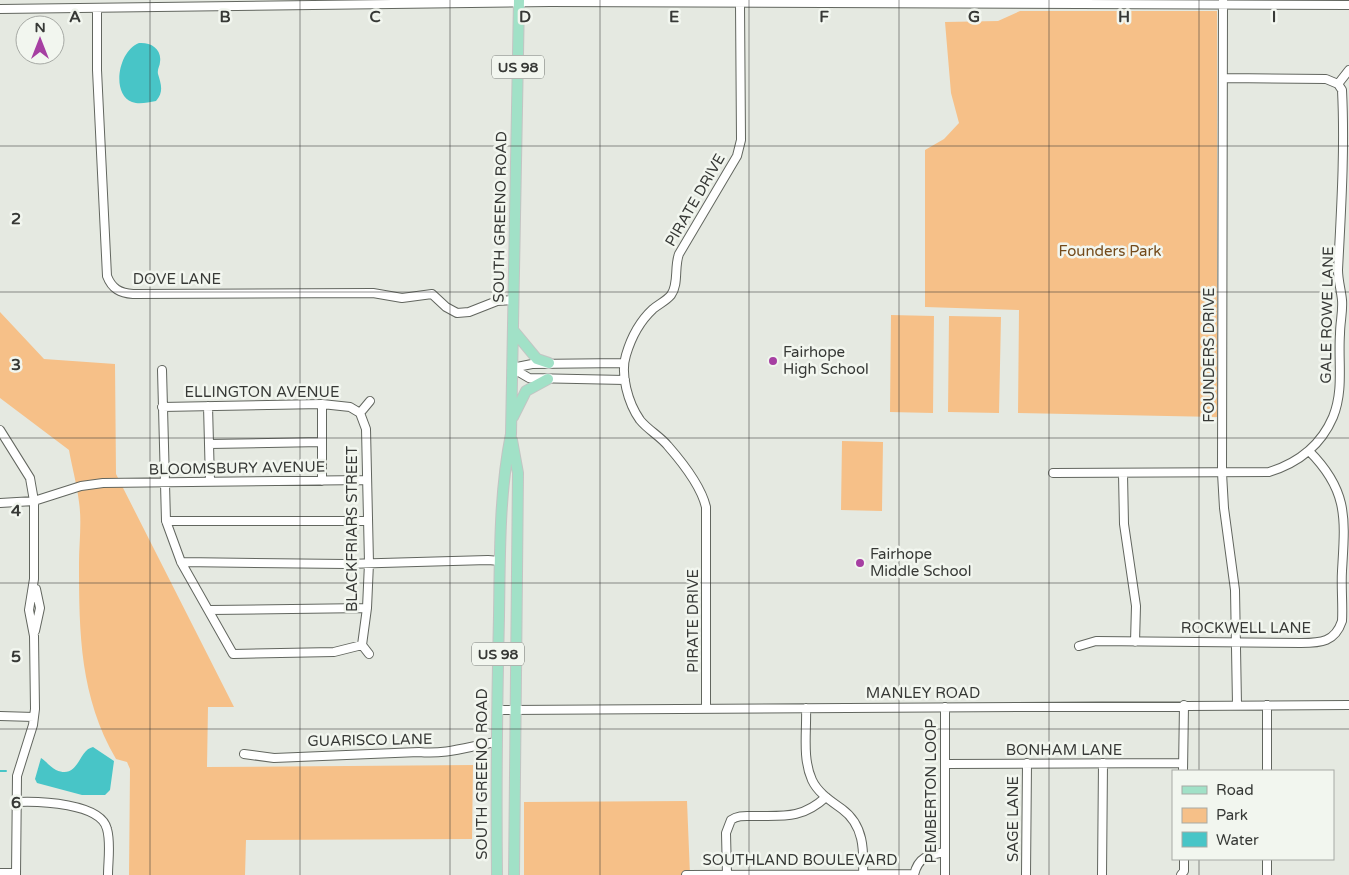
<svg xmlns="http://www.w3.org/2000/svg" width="1349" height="875" font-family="'Varela Round',sans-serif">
  <rect width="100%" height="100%" fill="#e5e9e1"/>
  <path fill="#f6c088" d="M1020,11H1217V417L1018,413L1019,310L925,307V150L944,139L959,123L951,93L945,22L998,21Z
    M0,312L44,359L115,364L116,474L234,707H208L207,767L473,765L472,839L246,840L245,875H129L130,769L127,762L116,759C80,697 79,634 79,563C79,544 82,522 79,502C77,485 72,467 69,450L0,398Z
    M891,315L934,316L933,413L890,412Z
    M949,316L1001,317L999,413L948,412Z
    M842,441L883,442L882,511L841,510Z
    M687,801L690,875H524V802Z"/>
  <path fill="#48c5c7" d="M139,43C151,42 162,49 160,62C160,66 157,69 158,74C161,84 164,92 156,101C148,102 140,105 132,102C111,94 118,51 139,43Z
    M93,747L114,761L110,790L105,795H82L37,783L35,779L41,758C46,761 50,767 56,770C79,780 78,750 93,747Z"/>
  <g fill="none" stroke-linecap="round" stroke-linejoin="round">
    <path stroke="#48c5c7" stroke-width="2" d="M0,771H6"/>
    <defs>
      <path id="minor" d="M1223,0L1222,473L1224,508L1235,590L1237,705
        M97,8V70L107,276C112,289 120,293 133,294L373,293L402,298L432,294L446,307L457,313L469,312L497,301L513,300
        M0,9L550,2L1349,5
        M1338,84L1349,70
        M512,368L529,378L625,380
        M512,368L532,364L624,363
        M162,370L166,521L181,562L233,654L334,652L362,645
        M322,404V481
        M208,406L210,482
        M162,407L322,404L350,407L360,413
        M360,413L366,429L369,563L367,608L362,645
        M360,413L370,401
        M0,430L30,478L34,501L0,503
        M209,444L322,442
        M1053,473L1269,472C1298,463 1321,445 1333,417C1344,390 1338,362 1340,334C1340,322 1343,312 1342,300C1341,290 1338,280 1338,270C1341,211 1345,150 1342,90L1338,84L1326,79L1225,78
        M1123,474L1124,524L1136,606L1135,642
        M166,521H367
        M181,562L346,564L488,560L500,561
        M210,610L367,608
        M35,631L40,608L36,589
        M362,645L369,654
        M1079,646L1096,641L1301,643C1321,643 1335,642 1342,621C1343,605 1341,588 1342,571C1345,519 1349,491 1309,451
        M945,707V875
        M706,708V507C701,486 682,462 668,446C660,436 648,430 640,420C628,403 620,374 626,355C631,338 640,321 653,309C659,304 666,301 671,295C679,284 674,267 679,254L737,156L741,140L740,4
        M806,708C807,731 802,758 812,780C818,793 831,801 842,809C864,825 864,850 863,875
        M497,710L1349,705
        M0,716L34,717
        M244,754L274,758L419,752C446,755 470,746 496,742
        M945,764L1183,763
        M1183,771L1184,705
        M1267,771V705
        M16,802C39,801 101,803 107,829C111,843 108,861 108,875
        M0,873H16
        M16,875L17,776L33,725L35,709L34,636L29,610L34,579V501L81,486L103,483L366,480
        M686,875L914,874
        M727,875L726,833L731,820C738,815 745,816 753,816C784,816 802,819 826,797
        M914,875C918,857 928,855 945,852
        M1026,875L1027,763
        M1102,875L1103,763
        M1181,875L1184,871V859
        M1267,875V859"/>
      <path id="major" d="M513,330L537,359L549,363
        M513,417L526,391L548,379
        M512,440L518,473L514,875
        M497,875C496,789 497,703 499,616C500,555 499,494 511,434L519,0"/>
    </defs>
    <use href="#minor" stroke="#62665f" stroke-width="10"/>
    <use href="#major" stroke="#c3c4c3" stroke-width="12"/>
    <use href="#minor" stroke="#fff" stroke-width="8"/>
    <use href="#major" stroke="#a1e1c7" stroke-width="10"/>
  </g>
  <path fill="none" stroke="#373936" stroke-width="1" stroke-opacity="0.55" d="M150,0V875M300,0V875M450,0V875M600,0V875M749,0V875M899,0V875M1049,0V875M1199,0V771M0,146H1349M0,292H1349M0,438H1349M0,583H1349M0,729H1349M1199,859V875"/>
  <g fill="#a63fa2" stroke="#f2f6ef" stroke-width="2">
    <circle cx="773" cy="361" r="5"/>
    <circle cx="860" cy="563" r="5"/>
  </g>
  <g text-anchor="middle" stroke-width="5" stroke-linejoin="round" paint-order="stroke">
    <g fill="#f2f6ef" stroke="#6f726e" stroke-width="1">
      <rect x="492" y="55.5" width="52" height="23" rx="4"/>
      <rect x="472" y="642.5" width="52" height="23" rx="4"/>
    </g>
    <g font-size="14" font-weight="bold" fill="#373936">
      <text x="518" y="72">US 98</text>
      <text x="498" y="659">US 98</text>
    </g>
    <g font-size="15" fill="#373936" stroke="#f2f6ef">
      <text transform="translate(695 200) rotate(-60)" y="5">PIRATE DRIVE</text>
      <text transform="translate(500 217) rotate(-89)" y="5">SOUTH GREENO ROAD</text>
      <text x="177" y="284">DOVE LANE</text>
      <text transform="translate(1327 315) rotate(-89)" y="5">GALE ROWE LANE</text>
      <text transform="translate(1209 355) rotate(-90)" y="5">FOUNDERS DRIVE</text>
      <text x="262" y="397">ELLINGTON AVENUE</text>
      <text transform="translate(237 468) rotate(-1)" y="5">BLOOMSBURY AVENUE</text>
      <text transform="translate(352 529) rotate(-90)" y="5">BLACKFRIARS STREET</text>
      <text transform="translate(693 621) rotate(-90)" y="5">PIRATE DRIVE</text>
      <text x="1246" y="633">ROCKWELL LANE</text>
      <text x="923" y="698">MANLEY ROAD</text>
      <text transform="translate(370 740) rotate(-1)" y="5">GUARISCO LANE</text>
      <text x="1064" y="755">BONHAM LANE</text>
      <text transform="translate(482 774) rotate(-90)" y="5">SOUTH GREENO ROAD</text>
      <text transform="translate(931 791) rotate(-90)" y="5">PEMBERTON LOOP</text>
      <text transform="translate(1013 819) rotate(-90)" y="5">SAGE LANE</text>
      <text x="800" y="865">SOUTHLAND BOULEVARD</text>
    </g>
    <g font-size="15" fill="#744b1b" stroke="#f2f6ef">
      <text x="1110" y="256">Founders Park</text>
    </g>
    <g font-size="15" fill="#373936" stroke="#f2f6ef" text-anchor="start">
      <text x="783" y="357">Fairhope<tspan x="783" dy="17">High School</tspan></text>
      <text x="870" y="559">Fairhope<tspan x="870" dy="17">Middle School</tspan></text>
    </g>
  </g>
  <g font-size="16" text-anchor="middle" font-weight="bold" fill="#373936" stroke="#f2f6ef" stroke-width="5" stroke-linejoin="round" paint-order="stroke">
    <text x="75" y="22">A</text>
    <text x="225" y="22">B</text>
    <text x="375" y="22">C</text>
    <text x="525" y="22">D</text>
    <text x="674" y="22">E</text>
    <text x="824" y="22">F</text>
    <text x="974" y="22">G</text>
    <text x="1124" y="22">H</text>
    <text x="1274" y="22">I</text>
    <text x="16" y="224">2</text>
    <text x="16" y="370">3</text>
    <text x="16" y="516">4</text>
    <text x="16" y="662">5</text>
    <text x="16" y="808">6</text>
  </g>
  <rect x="1172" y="770" width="162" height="90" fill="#f2f6ef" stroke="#a7aaa5"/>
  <rect x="1182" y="786" width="25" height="8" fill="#a1e1c7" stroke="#a7aaa5"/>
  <text x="1216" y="795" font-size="15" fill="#373936">Road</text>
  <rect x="1182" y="808" width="25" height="15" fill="#f6c088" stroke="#a7aaa5"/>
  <text x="1216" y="820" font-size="15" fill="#373936">Park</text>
  <rect x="1182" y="832" width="25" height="15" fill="#48c5c7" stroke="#a7aaa5"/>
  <text x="1216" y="845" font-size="15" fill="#373936">Water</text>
  <g transform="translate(40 40)"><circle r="24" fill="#f2f6ef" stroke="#a7aaa5"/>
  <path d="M0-4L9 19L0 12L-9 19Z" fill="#a63fa2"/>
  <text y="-8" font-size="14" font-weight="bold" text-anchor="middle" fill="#373936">N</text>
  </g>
</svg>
